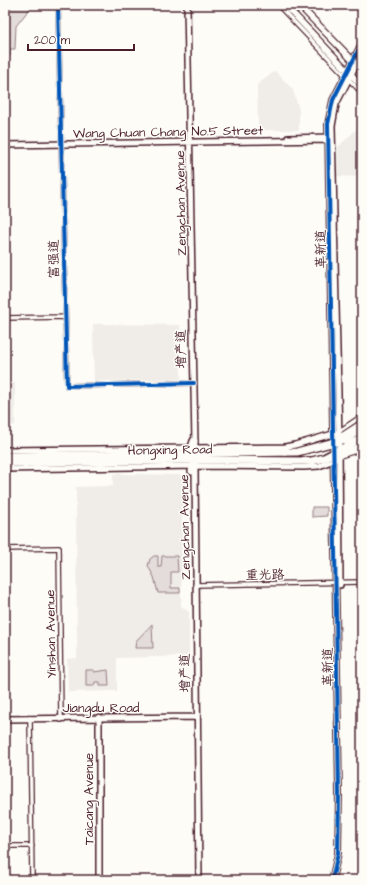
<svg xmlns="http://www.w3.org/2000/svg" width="367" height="885" font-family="'Architects Daughter','LXGW WenKai TC',sans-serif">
  <rect width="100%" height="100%" fill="#fdfcf7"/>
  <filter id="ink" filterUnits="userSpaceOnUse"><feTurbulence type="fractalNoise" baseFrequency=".025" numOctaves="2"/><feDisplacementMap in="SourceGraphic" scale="8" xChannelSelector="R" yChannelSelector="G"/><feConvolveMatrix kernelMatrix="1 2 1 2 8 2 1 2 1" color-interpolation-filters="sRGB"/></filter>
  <g filter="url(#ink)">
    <path fill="#f0ece8" d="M275,71L293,90L299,110V130H258L257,85Z
      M362,124V177L337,176L338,147Z
      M93,324L180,325L181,379L94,381Z
      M5,383H15V425L11,426V445H5Z
      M113,474L184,475L185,501L182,516L181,606L189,612V656L117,658V691L68,692L67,659L77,658L76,487L113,486Z"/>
    <path fill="#e3dcda" stroke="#967e82" d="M5,5H29L31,7L16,26L15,49H10V56H5Z
      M327,507V516L312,517V507Z
      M154,556H158V567H161L162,556H177L178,572H171V588H180V593H158L154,577L148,566L150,559Z
      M152,624L153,648H135L136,641Z
      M86,670H94V672L108,670L109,686H100V682H95L94,686H86Z"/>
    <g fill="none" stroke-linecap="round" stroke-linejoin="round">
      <defs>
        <path id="street" d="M58,5L67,386L194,383
          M278,5L362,93
          M5,318L64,317
          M338,432L362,416
          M337,457L362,449
          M5,549L59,548L61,720
          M195,585L362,582
          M30,718L32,880
          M5,846H32"/>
        <path id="secondary" d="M187,5L195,444
          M288,138L330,137
          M5,145L330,140
          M5,450L285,447L295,445L336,433
          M195,468L199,880
          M5,469L197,466L304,467L319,466L336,459
          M340,585L339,438L332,126L336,104L362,53
          M99,717V880
          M5,719L197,717
          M332,880L338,853L339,793L328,124L333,100L362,43"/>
        <path id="primary" d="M285,5L362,86
          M299,5L362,70
          M334,441L362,423
          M340,452L354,449L362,444"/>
        <path id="highway" d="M5,456L297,452L346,439L362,429
          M189,457L194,441
          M5,463L195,460L312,461L324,458L362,438
          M192,471L197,457"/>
      </defs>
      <use href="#street" stroke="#4a1f2b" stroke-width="6"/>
      <use href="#secondary" stroke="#4a1f2b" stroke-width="8"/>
      <use href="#primary" stroke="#4a1f2b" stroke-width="8"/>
      <use href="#highway" stroke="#4a1f2b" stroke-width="10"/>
      <use href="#street" stroke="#fdfcf7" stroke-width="3.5"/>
      <use href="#secondary" stroke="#fdfcf7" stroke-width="5"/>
      <use href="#primary" stroke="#fdfcf7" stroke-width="5.5"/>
      <use href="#highway" stroke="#fdfcf7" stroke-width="7"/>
      <defs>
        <path id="cycleway" d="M58,5L67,386L194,383
          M332,880L338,853L339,793L328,124L333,100L362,43"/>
      </defs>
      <use href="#cycleway" stroke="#fdfcf7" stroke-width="6"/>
      <use href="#cycleway" stroke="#0057b8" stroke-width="4"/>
    </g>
  </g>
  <g text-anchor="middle" stroke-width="3" stroke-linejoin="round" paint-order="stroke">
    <g font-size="13" fill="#4a1f2b" stroke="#fdfcf7">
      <text transform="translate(168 131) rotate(-1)" y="5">Wang Chuan Chang No.5 Street</text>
      <text transform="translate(180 203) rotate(-91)" y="5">Zengchan Avenue</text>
      <text transform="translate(320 249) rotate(-91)" y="5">革新道</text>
      <text transform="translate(53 259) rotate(-91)" y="5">富强道</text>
      <text transform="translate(180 349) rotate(-91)" y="5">增产道</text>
      <text transform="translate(170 449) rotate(-1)" y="5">Hongxing Road</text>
      <text transform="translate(184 527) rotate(-91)" y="5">Zengchan Avenue</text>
      <text transform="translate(265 574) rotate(-1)" y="5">重光路</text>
      <text transform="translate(50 634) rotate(-91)" y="5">Yinshan Avenue</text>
      <text transform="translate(327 667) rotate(-91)" y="5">革新道</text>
      <text transform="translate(184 673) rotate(-91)" y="5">增产道</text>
      <text x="101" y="712">Jiangdu Road</text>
      <text transform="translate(88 799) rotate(-90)" y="5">Taicang Avenue</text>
    </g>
  </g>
  <rect width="367" height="885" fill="none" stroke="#fdfcf7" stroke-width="20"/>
  <rect x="10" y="10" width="347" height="865" fill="none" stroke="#4a1f2b" stroke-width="1.5" filter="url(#ink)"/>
  <path d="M28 44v6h106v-6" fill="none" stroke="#4a1f2b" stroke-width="2"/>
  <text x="34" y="44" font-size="12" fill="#4a1f2b" stroke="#fdfcf7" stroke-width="3" paint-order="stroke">200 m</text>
</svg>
